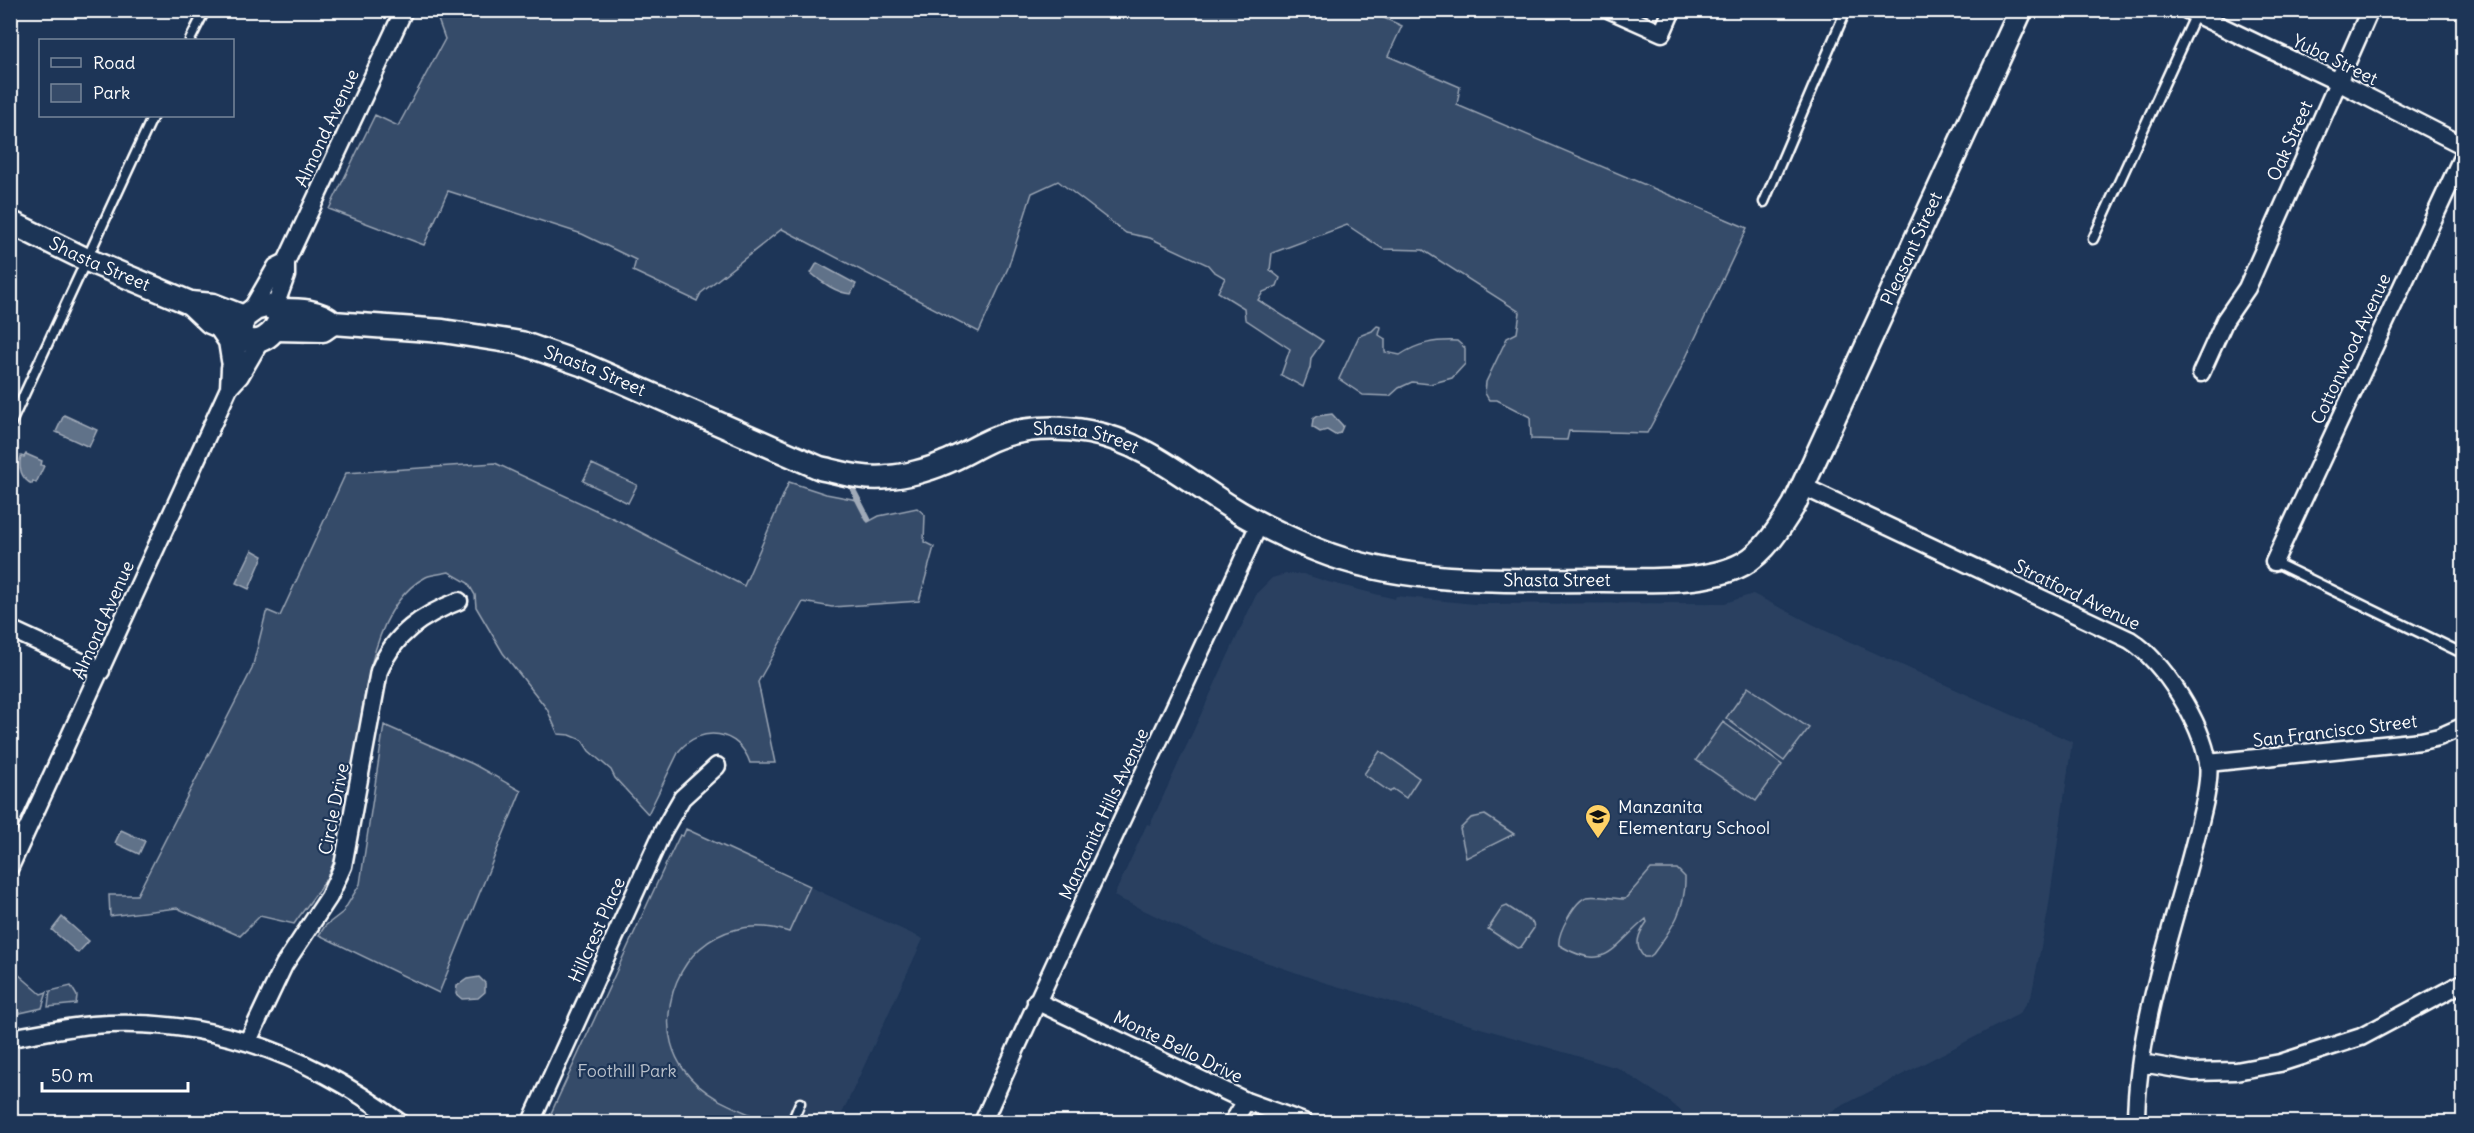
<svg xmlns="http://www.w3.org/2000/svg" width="2474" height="1133" font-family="Delius,sans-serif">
  <rect width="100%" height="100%" fill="#1d3557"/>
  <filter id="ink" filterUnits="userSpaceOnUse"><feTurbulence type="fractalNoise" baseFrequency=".0167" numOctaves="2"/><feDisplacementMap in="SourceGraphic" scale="12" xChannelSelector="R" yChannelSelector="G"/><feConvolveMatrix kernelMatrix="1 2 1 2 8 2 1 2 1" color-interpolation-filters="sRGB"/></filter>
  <g filter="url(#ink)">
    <path fill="#2a4161" d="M1286,574H1303L1328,582L1395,599L1396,596L1474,604L1725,603L1753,594L1826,631L2072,742L2048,911L2031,997L2019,1014L1811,1122H1694L1669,1101L1618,1068L1323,982L1217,945L1114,896L1147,824L1150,825L1257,593L1272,578Z
      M810,887L923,939L838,1122H769L711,1095L700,1088L684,1071L676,1056L670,1037V1002L677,978L697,950L720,935L745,927L765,926L789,932Z"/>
    <path fill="#364b69" stroke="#9aa5b4" stroke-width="1.5" d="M1366,10L1402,26L1388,56L1460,87L1457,105L1747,228L1673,385L1647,433L1569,431L1567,440L1531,439L1530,417L1497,400H1489L1485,393L1486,382L1507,338L1517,333L1520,312L1423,250L1383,249L1347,225L1272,253L1270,270L1280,278L1277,286L1263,292L1258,300L1323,341L1311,358L1310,368L1303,387L1281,375L1290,349L1245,319L1244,308L1218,292L1225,278L1213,271L1208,265L1150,238L1126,233L1058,181L1032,193L1008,268L979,332L782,229L701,293L697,301L633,271L636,260L582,234L448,191L424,245L329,209L375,115L398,126L445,39L435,11Z
      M1377,326L1381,327L1379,335L1385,339V352L1400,355C1418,343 1435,340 1457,341L1465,348V364L1452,378L1430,384L1412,382L1399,388L1390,396L1363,395L1339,379L1359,336L1372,331Z
      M495,463L619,521L744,586L789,482L826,494L857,500L868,522L879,516L917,508L925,515L924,542L934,547L919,601L832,607L803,602L758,682L775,763H750C739,730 701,724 679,751L648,814L615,778L611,770L589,751L582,740L570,735L558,734L547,709L503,653L476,607L475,595L468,583L449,572C442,574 433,574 426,577C360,610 362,745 347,809C342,831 337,859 326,879C317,894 304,909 294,924L260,916L240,936L177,908L110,916L109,895H137L252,669L266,613L268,611L280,616L346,473Z
      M592,464L637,485L628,503L583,481Z
      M1748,687L1809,728L1784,761L1726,718Z
      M1723,722L1782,765L1756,801L1696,760Z
      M384,725L473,764L521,791L439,993L319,935L325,926L343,912L360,884Z
      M1380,751L1419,778L1406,798L1393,789L1390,792L1364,774Z
      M1485,815L1514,834L1466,858L1460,829L1471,818Z
      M686,829L810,886L789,932C729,912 674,951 669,1014C667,1033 672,1054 684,1070C704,1098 738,1109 769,1122H547L664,868L680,835L683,836Z
      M1651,869H1677L1685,877C1686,910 1672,928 1653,954L1649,957H1644C1633,945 1639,933 1647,922L1646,919C1611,948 1607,973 1559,945C1557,934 1575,900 1587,897C1595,895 1615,899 1625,899Z
      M1507,906L1533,923L1534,928L1521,947L1517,948L1488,929L1502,908Z
      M18,974L41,994L47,992L42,1008L11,1015V982Z
      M71,986L77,996L76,1004L48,1007L50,991Z"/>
    <path fill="#617289" stroke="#a0aab8" stroke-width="1.5" d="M817,263L856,284L851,294C837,293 821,282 811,273Z
      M1332,414L1343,426L1340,433L1335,435L1327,430L1320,432L1312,427L1313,419L1317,416Z
      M64,415L97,430L89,447L56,432Z
      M26,454L42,461L41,465L44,466L36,483L33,481L32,484C21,479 18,467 21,456L24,457Z
      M252,550L263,556L249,589L236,583Z
      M121,830L145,841L139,854L115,843Z
      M62,917L89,941L78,953L52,930Z
      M479,977L485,983V992L478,998L462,999L456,994L457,986L467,979Z"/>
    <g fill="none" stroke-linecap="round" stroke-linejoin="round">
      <path stroke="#a0aab8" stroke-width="6" d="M848,480L868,519"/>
      <defs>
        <path id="lane" d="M190,40L205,10
          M1764,202L1846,10
          M2093,239L2196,14
          M10,425L153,116
          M2274,562L2464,654
          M792,1122L800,1103"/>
        <path id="street" d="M1610,10L1662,33L1672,10
          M2187,10L2338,82L2464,146
          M274,309L286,276V262L404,10
          M250,312L276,267L286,262
          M2201,373L2225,320L2247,288L2370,10
          M229,388L240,376L261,340
          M1802,486L2130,640C2165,663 2201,722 2208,763C2210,775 2207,788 2205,800C2182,906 2137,1013 2136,1122
          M2274,562L2464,153
          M10,629L101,671
          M2208,763L2421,741L2439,737L2464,726
          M10,867L229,388L230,368L237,350
          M1036,1001L1246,1101L1304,1122
          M10,1038C38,1034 65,1027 92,1025C206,1016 309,1054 399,1122
          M248,1041L284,965L329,897L343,866L379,671C394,634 422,615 459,601
          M2142,1063L2194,1072L2236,1071L2280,1063L2361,1037L2464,982
          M531,1122L663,831L682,798L717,766
          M983,1122C1072,921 1169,723 1260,522
          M1233,1122L1246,1101"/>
        <g id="secondary">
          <path id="s1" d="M10,222L85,259L190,303L213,305L244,317"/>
          <path d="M190,303L210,322L239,334"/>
          <path d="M266,306L277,310L280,317C276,335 255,351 239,334L244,317L255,309Z"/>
          <path id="s2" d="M277,310C296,310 318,309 333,323L443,331L521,343L587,366L820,468C842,473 865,480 888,477C905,476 928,470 944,463C960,457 975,447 991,440C1021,427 1057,426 1089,432C1142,441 1187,480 1232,508C1254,522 1292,540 1317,550C1406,586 1508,580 1603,580C1644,580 1706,584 1743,564C1765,552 1781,526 1794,505L2021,10"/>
          <path d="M221,328L230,341L233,360"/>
          <path d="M275,329L323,330L333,323"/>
        </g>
      </defs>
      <use href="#lane" stroke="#fff" stroke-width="13"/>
      <use href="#street" stroke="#fff" stroke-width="21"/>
      <use href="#secondary" stroke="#fff" stroke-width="27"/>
      <use href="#lane" stroke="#1d3557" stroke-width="8"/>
      <use href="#street" stroke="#1d3557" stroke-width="16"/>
      <use href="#secondary" stroke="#1d3557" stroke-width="22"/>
    </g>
  </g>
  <defs>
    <symbol id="school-pin" viewBox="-11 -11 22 30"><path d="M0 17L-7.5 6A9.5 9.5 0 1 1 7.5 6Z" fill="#ffd166" stroke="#1d3557"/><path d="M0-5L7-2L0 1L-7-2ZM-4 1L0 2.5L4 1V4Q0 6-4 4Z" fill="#111"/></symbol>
  </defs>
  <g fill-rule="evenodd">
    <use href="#school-pin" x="1583" y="802" width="30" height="40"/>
  </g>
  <g text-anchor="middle" stroke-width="4.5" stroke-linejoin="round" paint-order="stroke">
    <g font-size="18" fill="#fff" stroke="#1d3557">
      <text transform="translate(2335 60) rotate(26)" y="6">Yuba Street</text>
      <text transform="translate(327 128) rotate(-65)" y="6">Almond Avenue</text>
      <text transform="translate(2290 141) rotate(-66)" y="6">Oak Street</text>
      <text dy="6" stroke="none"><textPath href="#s2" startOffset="1902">Pleasant Street</textPath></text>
      <text dy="6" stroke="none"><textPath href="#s1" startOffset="99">Shasta Street</textPath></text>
      <text transform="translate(2351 349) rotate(-65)" y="6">Cottonwood Avenue</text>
      <text dy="6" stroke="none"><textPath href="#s2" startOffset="327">Shasta Street</textPath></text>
      <text dy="6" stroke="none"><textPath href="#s2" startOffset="849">Shasta Street</textPath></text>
      <text dy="6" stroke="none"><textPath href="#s2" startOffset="1353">Shasta Street</textPath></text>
      <text transform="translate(2077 595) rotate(26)" y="6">Stratford Avenue</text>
      <text transform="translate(103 620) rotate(-66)" y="6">Almond Avenue</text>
      <text transform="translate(2335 731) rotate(-7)" y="6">San Francisco Street</text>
      <text transform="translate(334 809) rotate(-79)" y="6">Circle Drive</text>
      <text transform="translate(1104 814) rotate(-65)" y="6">Manzanita Hills Avenue</text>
      <text transform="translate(597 930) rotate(-66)" y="6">Hillcrest Place</text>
      <text transform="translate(1178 1047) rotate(26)" y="6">Monte Bello Drive</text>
    </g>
    <g font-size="18" fill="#fff" stroke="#1d3557" text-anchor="start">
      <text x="1618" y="813">Manzanita<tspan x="1618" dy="21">Elementary School</tspan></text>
    </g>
    <g font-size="18" fill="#b9c0ca" stroke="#1d3557">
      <text x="627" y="1077">Foothill Park</text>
    </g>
  </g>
  <rect width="2474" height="1133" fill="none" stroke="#1d3557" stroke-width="36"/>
  <rect x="18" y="18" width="2438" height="1097" fill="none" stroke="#fff" stroke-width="2" filter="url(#ink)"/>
  <rect x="39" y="39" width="195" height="78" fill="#1d3557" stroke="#77869a" stroke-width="1.5"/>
  <rect x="51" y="58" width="30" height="9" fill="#1d3557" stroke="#77869a" stroke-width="1.5"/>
  <text x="93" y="69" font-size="18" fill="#ffffff">Road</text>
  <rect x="51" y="84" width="30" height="18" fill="#364b69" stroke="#77869a" stroke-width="1.5"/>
  <text x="93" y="99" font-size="18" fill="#ffffff">Park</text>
  <path d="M42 1082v9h146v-9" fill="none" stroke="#ffffff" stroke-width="3"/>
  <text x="51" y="1082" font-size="18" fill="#ffffff" stroke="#1d3557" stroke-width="4.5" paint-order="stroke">50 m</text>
</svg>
